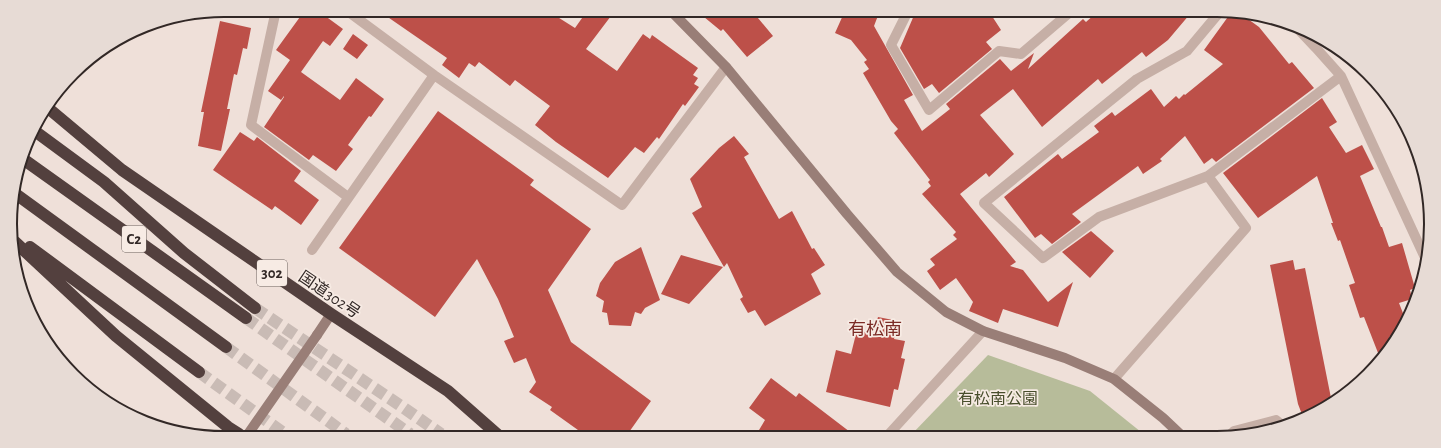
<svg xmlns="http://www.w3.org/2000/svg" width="1441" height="448" font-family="'Alegreya Sans','Noto Sans JP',sans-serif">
  <rect width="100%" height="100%" fill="#efe0d9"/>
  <path fill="#b7bc9a" d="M988,355L1090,391L1146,436L911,435Z"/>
  <path fill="#bd5049" d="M305,10H317L343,29L330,46L323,41L301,72L340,100L356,78L384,99L371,117L369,116L348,145L353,149L336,171L313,155L309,160L264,127L284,97V96L281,100L268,91L290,60L276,50Z
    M379,11H548L575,28L587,11L614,12L586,49L617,71L643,34L650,39L652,35L698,68L693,75L698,78L694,84L699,87L685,106L683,104L659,139L657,137L644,153L635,147L608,178L556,142L535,125L550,106L515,80L510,86L479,62L475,67L469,63L459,78L442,65L447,58Z
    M698,12H753L773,36L747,57L723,29L721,31Z
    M844,13H879L874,26L913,95L904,100L922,131L950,109L946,104L1000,59L1011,71L1034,53L1028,69L1083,19L1086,22L1095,14H1190L1168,40L1146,57L1142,52L1102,84L1098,79L1042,127L1013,89L980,115L1014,154L989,177L986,173L960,194L1016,262L1010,266L1023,270L1048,302L1073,282L1058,327L1003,309L998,323L969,311L973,302L956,278L940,290L927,271L935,265L930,259L957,239L953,235L956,232L922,194L931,186L928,182L930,180L894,133L898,129L891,121L863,73L869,69L864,62L867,60L851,40L835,33Z
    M915,13H990L1001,30L986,42L992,49L939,93L932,84L924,89L900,48Z
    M1230,14H1241L1259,27L1289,64L1292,62L1314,88L1216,162L1212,158L1204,164L1185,136L1160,159L1162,161L1143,174L1138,166L1072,214L1081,222L1052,244L1041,234L1035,238L1004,197L1058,154L1062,159L1099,132L1094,126L1112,112L1115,116L1151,89L1164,107L1176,96L1179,99L1184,94L1185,95L1223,64L1204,50Z
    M220,21L251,28L247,49L243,48L237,75L234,74L227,109H230L221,151L198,146L204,112H201Z
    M353,34L368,45L357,59L343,49Z
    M1322,98L1337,122L1329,127L1346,153L1362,145L1374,169L1360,176L1381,227H1382L1389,247L1402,243L1415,288L1410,290L1412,299L1399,303L1406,321L1402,331L1389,337L1392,344L1380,358L1364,317L1360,318L1349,285L1355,283L1340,240L1338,241L1331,223H1333L1317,176L1258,218L1223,173Z
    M438,111L534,180L530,185L591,229L548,290L571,342L651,401L627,435H585L550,410L552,407L529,392L536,382L526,358L514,363L504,341L514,337L498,299L477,259L435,317L339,248Z
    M240,132L254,141L257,137L301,171L294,181L319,200L301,225L275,206L272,210L213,170Z
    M734,136L749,154L744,157L779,219L792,211L812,249L814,248L825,265L811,274L821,294L765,326L755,310L748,313L740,299L743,297L727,263L724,267L692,213L702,207L690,179L719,148Z
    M1091,231L1114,251L1090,278L1062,252Z
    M641,247L660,300L645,308L641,314L635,312L631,326L609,325L607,313L602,312L604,301L596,296L600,283L615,262Z
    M681,255L723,267L689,304L661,294Z
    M1293,260L1295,270L1305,268L1332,403L1315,414L1303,417L1298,404L1270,265Z
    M878,317L898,321L894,339L905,341L901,358L905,359L898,390L894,389L890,407L826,392L836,350L851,354L857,330L873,334Z
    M771,378L796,397L799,393L854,435H756L765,420L749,408Z"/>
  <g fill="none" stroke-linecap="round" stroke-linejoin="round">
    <path stroke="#c9bbb5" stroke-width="12" stroke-dasharray="12 6" stroke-linecap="butt" d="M255,308L401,406L441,434
      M246,318L410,434
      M226,347L346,434
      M199,372L285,434"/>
    <path stroke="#c6afa6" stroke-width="10" d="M276,10L251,125L348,197
      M346,10L434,75L622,205L726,67
      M907,13L891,45L929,110L999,51L1021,54L1069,13
      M1218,14L1187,51L1137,79L984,203L1043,258L1099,217L1208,176L1341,76
      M1300,31L1316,48L1341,76L1427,262
      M312,250L434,75
      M1114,379L1246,228L1208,176
      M888,435L983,331
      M1229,436L1234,431L1276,420L1282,425"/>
    <path stroke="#997e77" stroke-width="10" d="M672,12L726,67L847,214L897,272L946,312L983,331L1065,358L1114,379L1163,418L1182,436
      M317,335L331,314"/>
    <path stroke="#53403e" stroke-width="12" d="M48,108L122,170L331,314L448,391L498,435
      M32,129L104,182L184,253L255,308
      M23,159L246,318
      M13,192L226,347
      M15,242L116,336L228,427L239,434
      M30,247L199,372"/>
    <path stroke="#997e77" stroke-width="10" d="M248,434L317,335"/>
  </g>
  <g text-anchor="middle" stroke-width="3.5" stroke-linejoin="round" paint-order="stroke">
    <g fill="#f7ebe4" stroke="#6d625f" stroke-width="1">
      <rect x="122" y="226" width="24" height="26" rx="3"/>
      <rect x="257" y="260" width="30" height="26" rx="3"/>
    </g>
    <g font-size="15" font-weight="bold" fill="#322826">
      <text x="134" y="244">C2</text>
      <text x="272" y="278">302</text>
    </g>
    <g font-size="16" fill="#322826" stroke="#f7ebe4">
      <text transform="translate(330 294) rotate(34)" y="6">国道302号</text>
    </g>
    <g font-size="16" fill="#484e2c" stroke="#f7ebe4">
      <text x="998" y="404">有松南公園</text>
    </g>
    <g font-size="18" fill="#7b2b25" stroke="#f7ebe4">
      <text x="875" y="335">有松南</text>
    </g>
  </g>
  <path d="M0 0H1441V448H0ZM224 17H1217A207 207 0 0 1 1424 224V224A207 207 0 0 1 1217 431H224A207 207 0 0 1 17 224V224A207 207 0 0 1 224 17Z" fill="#e7dbd5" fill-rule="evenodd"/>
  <path fill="none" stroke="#322826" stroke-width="2" d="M224 17H1217A207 207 0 0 1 1424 224V224A207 207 0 0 1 1217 431H224A207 207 0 0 1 17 224V224A207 207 0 0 1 224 17Z"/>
</svg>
